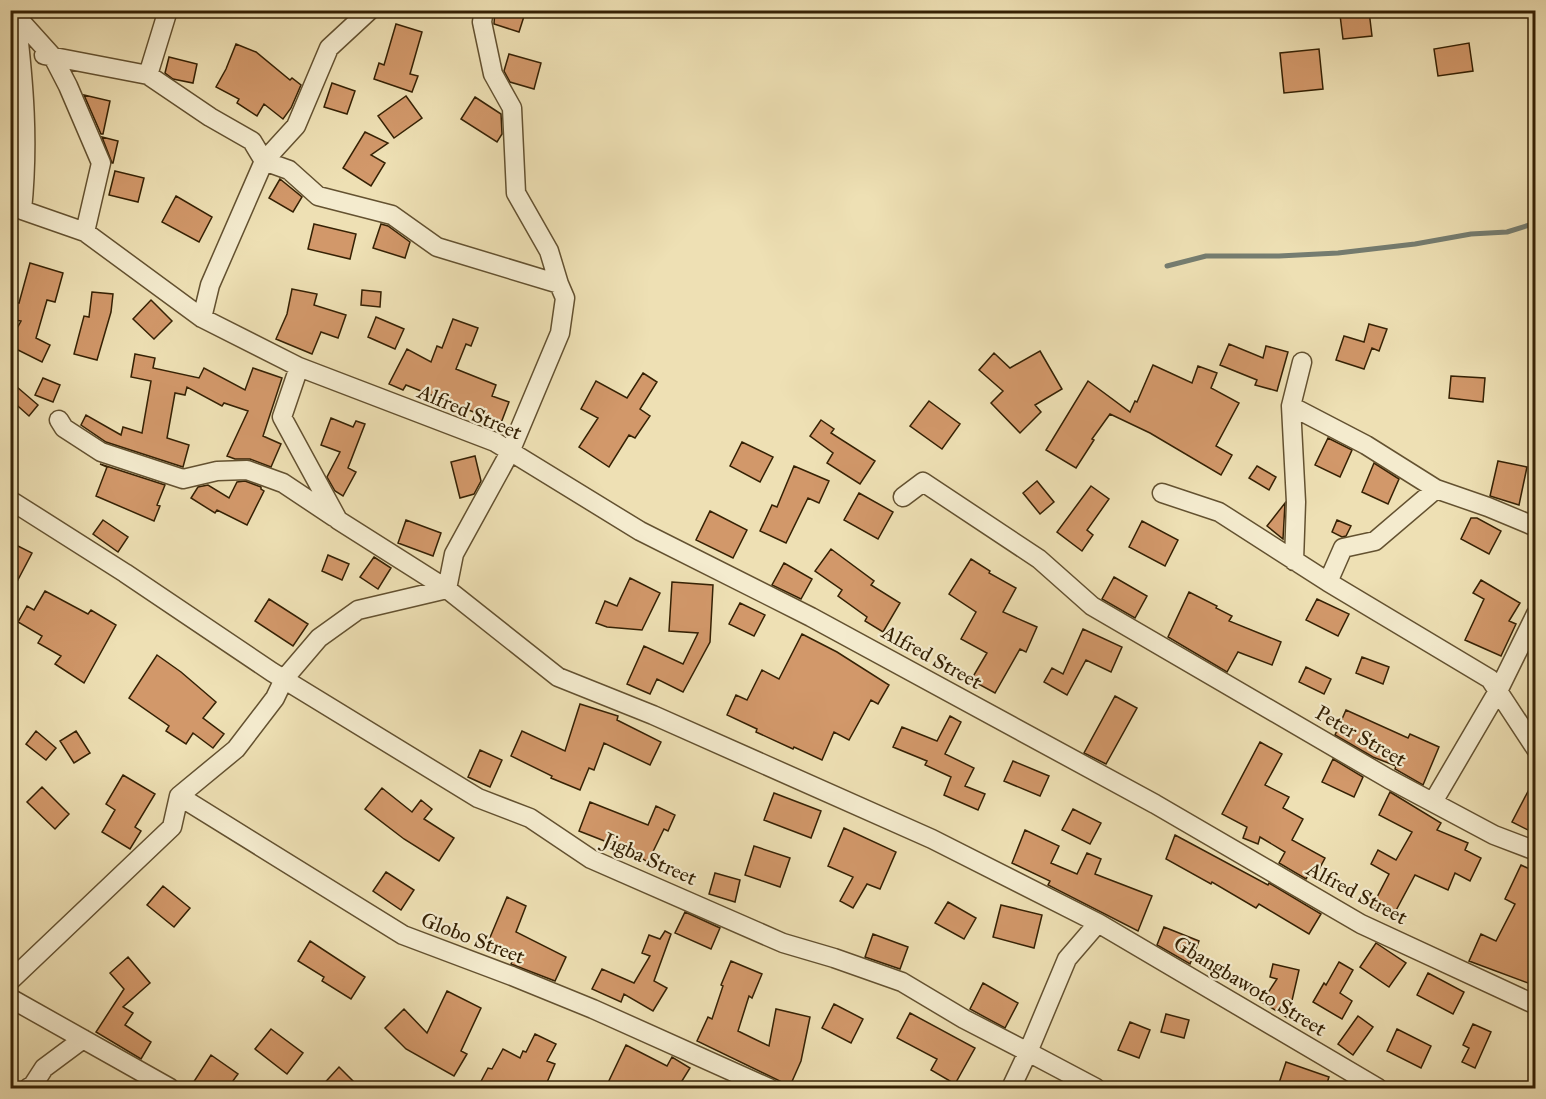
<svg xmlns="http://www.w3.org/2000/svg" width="1546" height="1099" font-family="'IM FELL Great Primer',serif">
  <rect width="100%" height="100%" fill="#eee0b4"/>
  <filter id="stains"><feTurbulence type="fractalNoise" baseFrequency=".00333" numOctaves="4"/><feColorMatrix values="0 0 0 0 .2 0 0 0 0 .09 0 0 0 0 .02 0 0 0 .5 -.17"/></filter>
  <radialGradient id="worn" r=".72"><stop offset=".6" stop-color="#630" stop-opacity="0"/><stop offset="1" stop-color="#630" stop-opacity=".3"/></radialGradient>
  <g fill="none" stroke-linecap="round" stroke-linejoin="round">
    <path stroke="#757d71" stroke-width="5" d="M1167,266L1206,256H1279L1338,253L1415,244L1471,234L1507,232L1536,223"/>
  </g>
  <path fill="#d2986a" stroke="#352104" stroke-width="1.5" d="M495,10H526L519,32L494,24Z
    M1369,11L1372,36L1343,39L1340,15Z
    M396,24L422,32L410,74L418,76L412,92L374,79L379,63L384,65Z
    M1469,43L1473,71L1438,76L1434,49Z
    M236,44L256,52L290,80L292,78L301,85L291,108L283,119L264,104L257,116L237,103L239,99L216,87L226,69Z
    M1319,49L1323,89L1284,93L1280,53Z
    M509,54L541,63L534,89L510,82L504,71Z
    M169,57L197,64L193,83L173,79L165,73Z
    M332,83L355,91L347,114L324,107Z
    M84,95L110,101L103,134H101Z
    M406,96L422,118L394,138L378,116Z
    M475,97L501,114L502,134L497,142L461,119Z
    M365,132L388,143L371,155L385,163L371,186L343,168Z
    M102,137L118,141L113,163H112Z
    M115,171L144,178L138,202L109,195Z
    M280,179L302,197L293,212L269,198Z
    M176,196L212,217L199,242L162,222Z
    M314,224L356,234L350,259L308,249Z
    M381,224L388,226L410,242L405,258L373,248Z
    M30,263L63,273L55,302L47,300L36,338L50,345L42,362L10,346V341L21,321L10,319V301L19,303Z
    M292,289L317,294L314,305L346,315L338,338L321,332L312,354L276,339L287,314Z
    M362,290L381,292L380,307L361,305Z
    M92,292L113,294L111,312L97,360L74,354L84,316L89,317Z
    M151,300L172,321L154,339L133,319Z
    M376,317L404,329L395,349L368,337Z
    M453,319L478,328L471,346L466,344L456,369L496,385L492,396L509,402L501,423L406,385L403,390L389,384L407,349L431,362L437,346L442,348Z
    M1369,324L1387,329L1379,351L1372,348L1364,369L1336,360L1344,336L1364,342Z
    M1229,344L1263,358L1266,346L1288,352L1277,391L1255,385L1257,380L1220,365Z
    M1040,351L1062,389L1035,405L1041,412L1020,433L991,403L1003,391L979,370L994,353L1010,368Z
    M135,354L155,358L153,368L199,378L204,368L245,390L253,368L282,378L263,436L281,444L271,467L250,459H235L227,456L248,411L224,403L222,406L187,387L185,395L175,393L167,438L189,445L183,467L106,442L81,425L86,415L121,435L123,427L142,433L151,381L131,377Z
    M1153,365L1192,383L1198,366L1217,373L1211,388L1239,403L1216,446L1232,455L1221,475L1150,433L1110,414L1092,439L1094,440L1076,468L1046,450L1088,381L1130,412L1135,401L1137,402Z
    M643,373L657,382L640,409L650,416L635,438L629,435L609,467L579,447L598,418L581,409L596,381L627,398Z
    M1451,376L1485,378L1483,402L1449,398Z
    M43,378L60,385L53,402L35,395Z
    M10,381L38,405L29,416L10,399Z
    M929,401L960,424L942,449L910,426Z
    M331,418L353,427L356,421L365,424L348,468L356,472L343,496L335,491L327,477L340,452L321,445Z
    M821,420L834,429L831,433L875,461L860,484L827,463L833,453L810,436Z
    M1328,438L1352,450L1340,477L1315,465Z
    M742,442L773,457L760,482L730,466Z
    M475,456L481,481L474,494L460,498L451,462Z
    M1498,461L1527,467L1519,505L1490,496Z
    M1374,463L1399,479L1388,504L1362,492Z
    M100,464L165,485L157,505L160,506L154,521L96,496L107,467Z
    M794,466L829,481L819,503L808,498L786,543L760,531L772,505L777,507Z
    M1257,466L1276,477L1269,490L1249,478Z
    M245,481L261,487V489L264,491L247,525L217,510L215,513L191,498L198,487L208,485L229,498L237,482Z
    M1037,481L1054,502L1040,514L1023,493Z
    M1091,486L1109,499L1087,530L1093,535L1082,551L1057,532Z
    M859,493L893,512L878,539L844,520Z
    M1285,503L1283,539L1267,526Z
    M710,511L747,530L733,558L696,540Z
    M1471,518H1477L1501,531L1489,554L1461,539Z
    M103,520L128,537L118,552L93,534Z
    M406,520L441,533L433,556L398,543Z
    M1337,520L1351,526L1346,536L1342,537L1332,532Z
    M1142,521L1178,540L1165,566L1129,547Z
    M10,542L32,553L10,595Z
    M831,549L874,581L871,585L900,603L883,632L865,621L867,617L838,596L842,590L815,571Z
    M328,555L349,564L342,580L322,571Z
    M374,557L391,568L378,589L360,577Z
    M971,559L990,571L989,573L1016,588L1003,612L1037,627L1026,652L1020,649L995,693L971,680L987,653L961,639L976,612L949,594Z
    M784,563L812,579L801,599L772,585Z
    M1114,577L1147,596L1135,618L1102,599Z
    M630,578L660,593L642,630L607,627L596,623L605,601L617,606Z
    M1481,580L1520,603L1509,621L1516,624L1501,656L1465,640L1484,599L1473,593Z
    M672,582L713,585L710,642L683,692L657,679L650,694L627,684L644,646L683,664L698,633L669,631Z
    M45,591L88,614L91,610L116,625L84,683L55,664L61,656L38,643L42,636L18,622L27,606L34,610Z
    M1189,592L1217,606L1216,608L1232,616L1229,621L1281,642L1272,665L1238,652L1227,672L1168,637Z
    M269,599L308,624L293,646L255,621Z
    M1317,599L1349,614L1338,636L1306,620Z
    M740,603L765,615L754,636L729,624Z
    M1083,629L1122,647L1111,672L1086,660L1067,695L1044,682L1052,668L1063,674Z
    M802,634L837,652L889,685L878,704L871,700L849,740L834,732L822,760L794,747L793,749L756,732L757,729L727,715L736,695L747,700L762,670L779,679Z
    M157,655L181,672L216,702L203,718L224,734L213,748L193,733L186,744L166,731L169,726L129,698Z
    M1362,657L1389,667L1383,684L1356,673Z
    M1306,667L1331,679L1324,694L1299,682Z
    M1115,696L1137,708L1106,764L1084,753Z
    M580,704L618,716L617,720L661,742L650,765L604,743L594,770L589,768L580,790L551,778L552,776L511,756L522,731L565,751Z
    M1346,710L1408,738L1410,734L1439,747L1423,785L1395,769L1396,766L1373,757L1335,735Z
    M950,716L961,722L945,754L974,768L965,786L985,794L978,810L944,795L951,777L925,765L927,761L893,747L902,727L937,741Z
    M36,731L56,748L46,760L26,744Z
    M76,731L90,753L74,763L60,741Z
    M1260,742L1282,754L1265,785L1289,797L1283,808L1303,819L1292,840L1325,858L1315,877L1309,874L1306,879L1279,863L1285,852L1260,837L1258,844L1243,838L1247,827L1222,814Z
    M480,750L502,760L490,787L468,777Z
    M1333,759L1363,777L1354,797L1322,782Z
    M1013,761L1049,776L1040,796L1004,781Z
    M123,775L155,794L135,827L141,831L130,849L102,832L115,810L106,804Z
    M1536,776V834L1512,822Z
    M42,787L69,814L55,829L27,802Z
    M382,788L412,812L421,800L432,809L424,819L454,838L439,861L404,839L365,809Z
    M1390,792L1441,823L1437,830L1468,843L1465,850L1481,858L1470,881L1455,873L1448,890L1415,875L1393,916L1373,905L1389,874L1371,864L1378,850L1396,860L1412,832L1379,815Z
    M774,793L821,811L811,838L764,820Z
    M590,802L648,825L656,806L675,815L668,831L664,829L648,862L625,849L579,831Z
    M1073,809L1101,823L1090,844L1062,830Z
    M844,828L896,852L880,889L867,884L853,908L840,901L853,877L828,866Z
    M1025,830L1059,846L1051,863L1077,874L1087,853L1101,859L1095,874L1152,896L1138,931L1048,885L1050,881L1012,863Z
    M1175,835L1268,885L1269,883L1321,914L1309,934L1259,904L1256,908L1212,882L1211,884L1166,859Z
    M754,846L790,858L780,887L745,875Z
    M1521,865L1536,872V986L1469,961L1481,934L1496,941L1515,904L1505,899Z
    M386,872L414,890L401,910L373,891Z
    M715,873L740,880L735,902L709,894Z
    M163,886L190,908L174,927L147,905Z
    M507,897L526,906L516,932L566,957L555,981L511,964L514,958L486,947Z
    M948,902L976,918L964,939L935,923Z
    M1001,905L1042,915L1034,948L993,937Z
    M685,912L720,928L711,949L675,933Z
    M1164,927L1199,941L1190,964L1157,945Z
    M665,931L671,934L654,981L667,988L653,1011L624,994L621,1002L592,989L602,969L634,983L650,956L642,953L649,935L660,939Z
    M873,934L908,947L900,969L865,957Z
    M310,941L365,977L351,999L322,981L324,977L298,961Z
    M1376,943L1406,963L1389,987L1360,967Z
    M128,957L150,983L123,1007L133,1013L125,1025L151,1042L141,1059L96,1032L124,989L110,973Z
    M731,961L762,974L752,998L749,996L738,1031L769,1046L776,1009L810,1017L801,1061L790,1086L697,1041L708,1017L712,1019L723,986L721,985Z
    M1339,962L1353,970L1340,993L1352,1001L1342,1019L1313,1002L1324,983L1326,985Z
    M1273,964L1299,970L1288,1018L1262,1002L1277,979L1270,977Z
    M1428,973L1464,992L1453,1014L1417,995Z
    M983,983L1018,1003L1005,1028L970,1009Z
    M447,991L481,1008L461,1051L467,1054L454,1076L406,1049L385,1028L404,1009L427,1033Z
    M834,1004L863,1019L851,1043L822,1028Z
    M910,1013L975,1048L955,1084L931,1070L937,1059L897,1038Z
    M1166,1014L1189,1020L1184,1038L1161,1032Z
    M1358,1016L1373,1027L1353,1055L1338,1044Z
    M1130,1022L1150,1030L1139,1058L1118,1050Z
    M1473,1024L1491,1032L1475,1068L1462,1062L1469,1048L1463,1045Z
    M271,1029L303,1053L287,1074L255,1049Z
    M1397,1029L1431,1046L1421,1068L1387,1051Z
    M535,1034L556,1044L547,1061L555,1064L544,1089H477L488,1068L492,1069L503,1049L520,1058L523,1051L526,1052Z
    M626,1045L667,1066L672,1057L690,1068L677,1089H605Z
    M211,1055L238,1074L227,1089H201L193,1083Z
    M1286,1062L1329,1077L1325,1089H1277Z
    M339,1067L361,1089H319Z"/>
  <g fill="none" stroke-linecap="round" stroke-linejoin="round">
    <defs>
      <path id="street" d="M15,10L16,16L53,57L68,86L101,163L85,232L202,318L299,367L282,417L338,520L447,589L558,677L653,715L932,839L1098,923L1067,959L1028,1052L1096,1088
        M168,10L148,75L210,117L252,141L264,161L210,285L202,318
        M370,10L329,48L296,126L264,161L289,170L318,196L392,215L437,247L559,284L565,298L560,333L510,452L454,554L447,589
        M484,10L482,22L493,74L512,108L516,193L549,251L559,284
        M16,16C24,83 29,142 22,210L85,232
        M44,55L148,75
        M299,367L495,442L640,531L811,617L1155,804L1361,924L1536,1005
        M1291,406L1366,445L1436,489L1488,507L1536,527
        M59,420L64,428L101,452L183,479L217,471L247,470L283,483L334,517
        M1162,493L1219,512L1328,582L1490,679L1536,749
        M903,497L923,482L1039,559L1092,606L1389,779L1494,835L1536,851
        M10,500L125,573L272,672L478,798L530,818L591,859L783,943L834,958L902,982L964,1019L1028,1052L1011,1088
        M1294,561L1296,502L1291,406L1302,362
        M1328,582L1343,548L1375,541L1436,489
        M179,796L403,935L512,976L593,1009L769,1088
        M1433,802L1498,691L1536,614
        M1098,923L1378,1088
        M10,981L172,827L179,796L236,749L275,698L284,679L319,638L358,610L447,589
        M10,998L170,1088
        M28,1088L33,1085L44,1068L83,1039"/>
    </defs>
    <use href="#street" stroke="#635130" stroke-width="21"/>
    <use href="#street" stroke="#f4ebce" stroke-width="18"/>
  </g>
  <g text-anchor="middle" stroke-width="4.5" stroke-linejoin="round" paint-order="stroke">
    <g font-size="21" fill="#352104" stroke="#f4ebce">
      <text transform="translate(470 412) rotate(23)" y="7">Alfred Street</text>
      <text transform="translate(932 657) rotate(29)" y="7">Alfred Street</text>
      <text transform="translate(1361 736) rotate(30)" y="7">Peter Street</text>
      <text transform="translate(650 859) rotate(24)" y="7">Jigba Street</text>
      <text transform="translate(1357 893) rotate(28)" y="7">Alfred Street</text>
      <text transform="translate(473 938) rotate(21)" y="7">Globo Street</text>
      <text transform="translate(1250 986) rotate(31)" y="7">Gbangbawoto Street</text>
    </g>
  </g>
  <rect width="1546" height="1099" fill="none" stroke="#eee0b4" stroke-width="36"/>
  <rect x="12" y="12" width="1522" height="1075" fill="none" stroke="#352104" stroke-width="3"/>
  <rect x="18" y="18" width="1510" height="1063" fill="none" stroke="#352104" stroke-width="1.5"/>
  <rect width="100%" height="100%" filter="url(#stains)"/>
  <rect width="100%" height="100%" fill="url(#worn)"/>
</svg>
